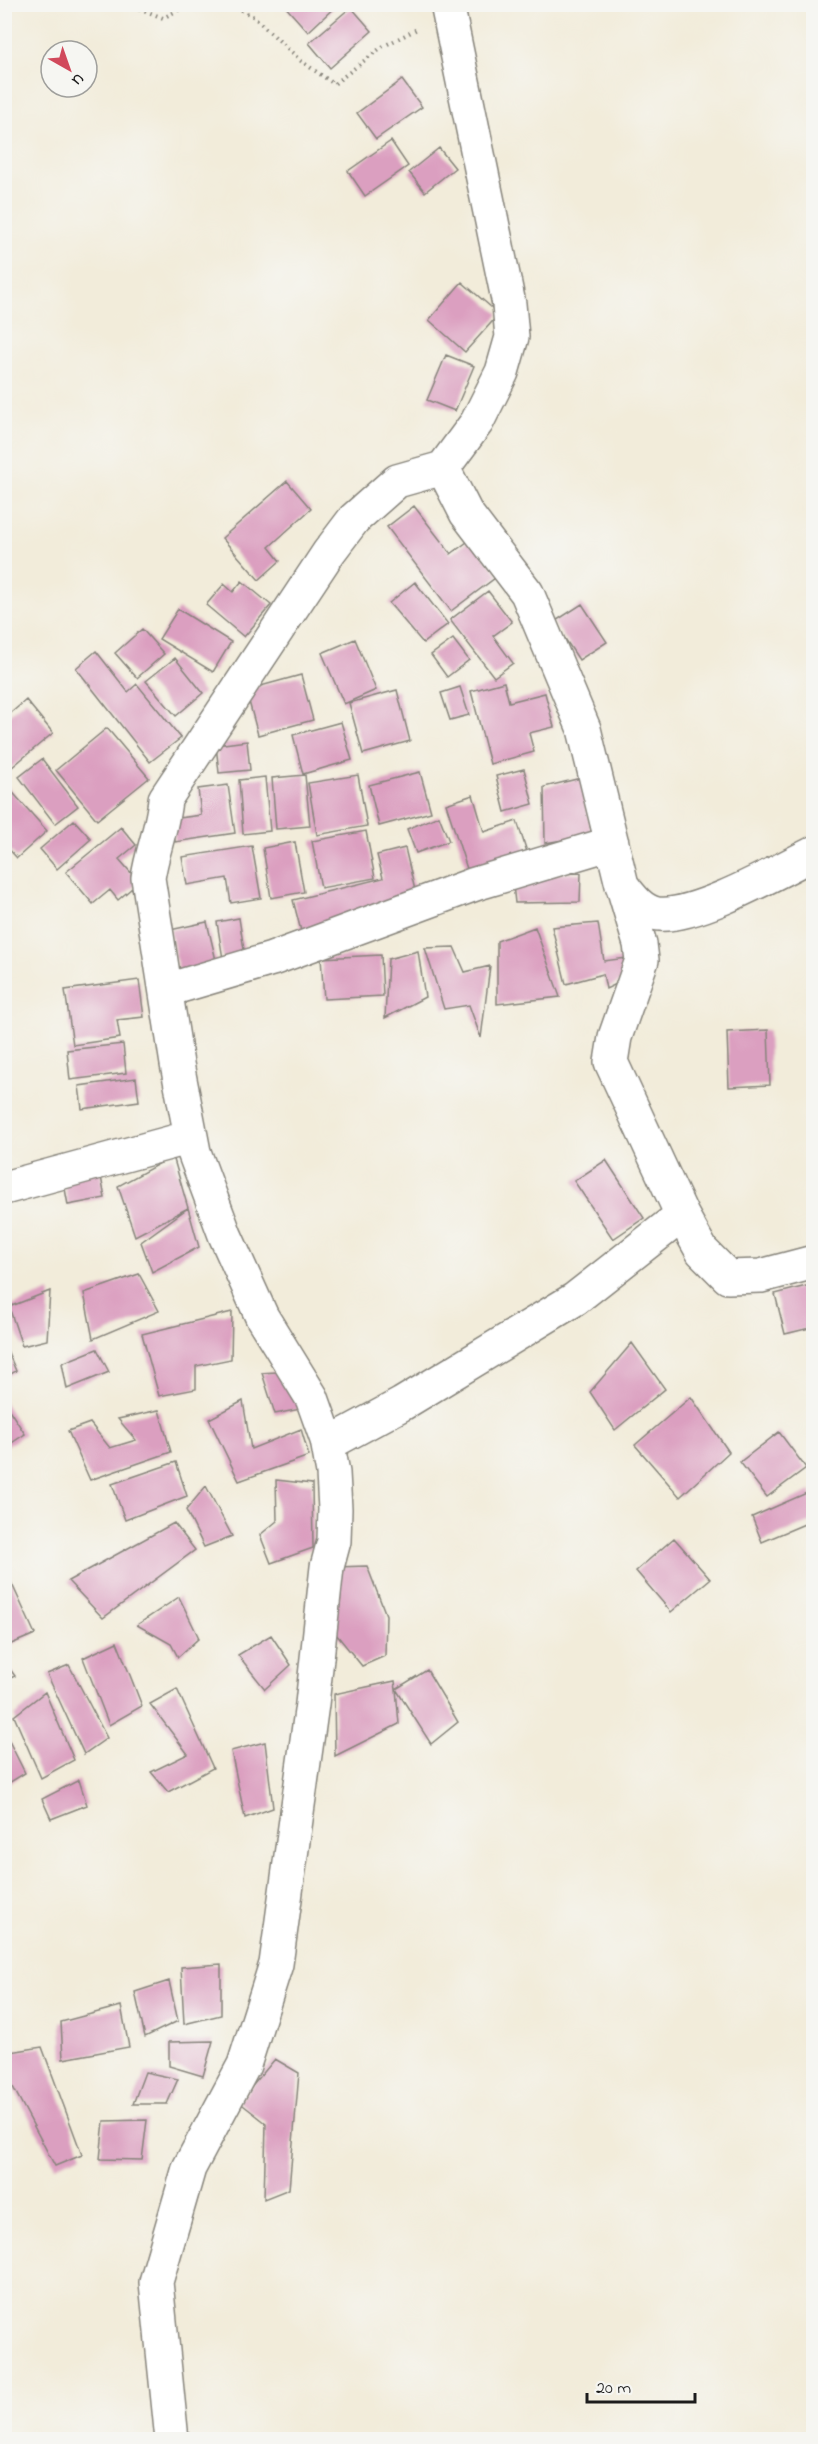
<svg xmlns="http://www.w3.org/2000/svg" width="818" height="2444" font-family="'Indie Flower',sans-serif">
  <rect width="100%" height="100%" fill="#f6f6f2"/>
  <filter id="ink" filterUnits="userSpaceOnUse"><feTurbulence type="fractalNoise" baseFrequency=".0167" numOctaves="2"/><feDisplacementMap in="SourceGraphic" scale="12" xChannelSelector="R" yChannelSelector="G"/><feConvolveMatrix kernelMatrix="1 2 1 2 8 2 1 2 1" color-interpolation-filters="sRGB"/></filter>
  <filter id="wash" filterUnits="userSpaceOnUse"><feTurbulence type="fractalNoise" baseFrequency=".008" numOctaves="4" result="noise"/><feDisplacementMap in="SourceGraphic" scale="24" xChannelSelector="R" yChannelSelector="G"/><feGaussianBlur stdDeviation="1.35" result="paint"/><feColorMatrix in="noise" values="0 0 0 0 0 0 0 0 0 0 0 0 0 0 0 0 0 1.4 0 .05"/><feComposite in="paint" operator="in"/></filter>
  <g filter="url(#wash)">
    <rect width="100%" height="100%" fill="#f2ecda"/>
    <g id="blocks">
      <path fill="#db9fc0" d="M283,4H338L308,32Z
        M351,7L372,31L330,68L309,43Z
        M402,80L422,107L376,139L357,113Z
        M391,141L408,166L365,196L348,171Z
        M439,148L455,168L425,192L409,172Z
        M462,282L499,314L465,352L429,320Z
        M446,355L474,366L455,411L427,400Z
        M287,481L311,509L269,547L280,561L259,580L222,538Z
        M414,506L451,554L471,539L499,575L451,611L387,527Z
        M242,581L271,605L244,637L206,605L224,584L233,592Z
        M415,582L448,624L423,643L389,603Z
        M488,591L512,622L493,636L513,663L494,677L450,620Z
        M582,604L607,642L579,660L554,622Z
        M178,609L231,642L213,672L159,639Z
        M142,629L164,654L137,678L115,653Z
        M355,639L376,690L344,704L322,653Z
        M453,639L469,660L447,677L431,655Z
        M96,651L128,692L137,684L181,738L150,762L76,668Z
        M175,658L203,693L176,716L146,681Z
        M301,675L313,720L258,735L246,690Z
        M504,682L509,702L545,693L554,727L529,733L534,752L490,764L471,691Z
        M460,687L469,715L450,720L441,693Z
        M397,690L410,741L363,754L349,703Z
        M26,700L53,733L11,768L5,760V718Z
        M341,722L352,760L303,774L293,735Z
        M107,728L149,778L97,820L56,770Z
        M247,741L250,770L219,773L216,745Z
        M42,759L78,806L55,824L19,777Z
        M524,769L533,804L505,812L496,776Z
        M420,772L431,812L379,826L369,785Z
        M305,775L310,826L276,829L272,778Z
        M358,775L367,826L317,835L308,783Z
        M265,777L270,831L243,834L239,780Z
        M581,778L592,835L545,843L544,787Z
        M228,785L235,833L175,842L172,819L201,815L198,789Z
        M7,786L47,831L17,858L4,844V789Z
        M473,795L484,832L517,821L528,855L469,875L446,804Z
        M439,816L449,841L416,853L407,829Z
        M74,820L91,839L57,869L40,849Z
        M121,827L136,845L119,859L139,882L118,900L110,890L93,904L66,872Z
        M366,831L375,878L321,888L312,841Z
        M295,842L304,892L271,898L263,848Z
        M252,846L261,898L231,903L227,878L187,885L182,857Z
        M405,848L418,903L301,931L293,900L383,878L377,855Z
        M581,873L580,902L515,903L512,875Z
        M239,918L245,956L223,959L217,922Z
        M207,922L218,969L180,978L170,930Z
        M598,923L604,961L634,957L633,976L606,989L603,974L566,984L552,927Z
        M535,927L560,997L497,1004V941Z
        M454,947L465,972L490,966L481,1038L469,1005L444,1009L425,948Z
        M418,951L425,997L385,1018L388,959Z
        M381,955L383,996L324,999L321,958Z
        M139,980L144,1017L117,1020L120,1038L73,1045L65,990Z
        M768,1030L770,1085L729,1087L727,1032Z
        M123,1044L126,1073L70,1080L67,1050Z
        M136,1078L139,1101L82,1109L79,1086Z
        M173,1156L188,1208L135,1236L118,1186Z
        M606,1160L644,1218L613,1239L574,1181Z
        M100,1171L105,1198L68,1205L63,1178Z
        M188,1208L199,1247L152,1272L141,1242Z
        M139,1274L159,1311L93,1339L84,1293Z
        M814,1284V1327L785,1334L775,1294Z
        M50,1291L47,1340L22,1346L9,1307Z
        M232,1312L231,1359L196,1366V1389L159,1396L142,1334Z
        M4,1343L16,1371L4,1378Z
        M632,1343L665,1389L615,1430L590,1392Z
        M97,1349L109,1372L67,1389L62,1363Z
        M291,1371L311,1407L275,1414L262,1373Z
        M691,1397L729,1452L680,1497L635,1445Z
        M243,1401L251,1449L301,1429L309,1456L239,1481L209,1419Z
        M4,1402L25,1434L4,1448Z
        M159,1410L171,1452L90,1480L68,1431L90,1423L110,1448L136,1440L118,1419Z
        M779,1432L806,1468L767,1497L740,1462Z
        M176,1462L187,1496L125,1520L112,1484Z
        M276,1480L312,1484L313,1548L271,1563L260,1535L277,1521Z
        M206,1486L232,1536L204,1547L186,1510Z
        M811,1491L814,1520L762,1542L752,1517Z
        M174,1523L195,1550L103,1618L68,1581Z
        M674,1538L710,1579L671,1612L636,1571Z
        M367,1566L386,1615L385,1656L362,1666L336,1634V1567Z
        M11,1582L35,1634L4,1647V1585Z
        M179,1597L199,1638L178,1657L171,1644L137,1625Z
        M271,1635L291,1665L265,1689L238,1655Z
        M117,1642L142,1706L109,1725L83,1658Z
        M4,1661L15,1676L4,1681Z
        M69,1665L107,1738L84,1754L47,1674Z
        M427,1670L458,1722L431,1744L396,1689L399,1724L335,1756L334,1694L395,1681L396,1689Z
        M177,1689L213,1768L168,1792L151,1772L188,1754L150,1704Z
        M45,1692L74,1760L41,1778L14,1716Z
        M4,1731L25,1773L4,1786Z
        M265,1742L273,1808L245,1818L231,1751Z
        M79,1780L87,1805L51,1819L42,1799Z
        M221,1964V2015L184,2024L181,1967Z
        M169,1981L178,2021L145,2037L135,1992Z
        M121,2006L129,2047L63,2059L61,2022Z
        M213,2041L203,2076L169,2066V2042Z
        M42,2047L82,2155L55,2166L4,2070V2053Z
        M275,2059L299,2073L289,2189L264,2199L266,2123L239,2102Z
        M145,2072L178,2079L167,2104H133Z
        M147,2120L142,2160L100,2159L104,2121Z"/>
    </g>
  </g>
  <g filter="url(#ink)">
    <use href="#blocks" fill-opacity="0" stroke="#87847b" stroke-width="1.5"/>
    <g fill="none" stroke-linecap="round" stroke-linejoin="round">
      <defs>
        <path id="minor" d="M443,468L466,513L527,593L584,729L622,885C631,897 642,912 658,914C696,918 778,871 814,853
          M623,887L640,944L642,960L615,1037L611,1062L682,1215L702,1251L728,1277L761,1276L814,1262
          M167,990L272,959L475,884L612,843
          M4,1188L191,1137
          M328,1444L402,1404L575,1299L682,1215
          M172,2440L156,2282L189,2168L244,2065L276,1964L312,1704L327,1567L334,1541L335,1509L333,1473L327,1440L312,1398L262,1317L225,1235L194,1152L177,1064L148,878C152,851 163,826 165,799L329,552L354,519L397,481L443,468L477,422L502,372L512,337L509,304L447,4"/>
      </defs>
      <use href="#minor" stroke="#87847b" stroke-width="36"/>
      <path stroke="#87847b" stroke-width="4" stroke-dasharray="1.5 4.5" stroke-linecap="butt" d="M128,4L163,18L190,4
        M231,4L254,17L301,61L334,84L382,47L417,29"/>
      <use href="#minor" stroke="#fff" stroke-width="33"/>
    </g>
  </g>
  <rect width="818" height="2444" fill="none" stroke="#f6f6f2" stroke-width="24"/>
  <g transform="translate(69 69) rotate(140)"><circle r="28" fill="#f6f6f2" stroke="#9f9f9c" stroke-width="1.5"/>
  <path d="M0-4.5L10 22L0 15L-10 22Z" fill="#d1495b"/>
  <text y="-9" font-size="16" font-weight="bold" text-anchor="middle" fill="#1c1c1c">U</text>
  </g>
  <path d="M587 2393v9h108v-9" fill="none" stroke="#1c1c1c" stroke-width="3"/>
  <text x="596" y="2393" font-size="18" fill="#1c1c1c" stroke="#f6f6f2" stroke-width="4.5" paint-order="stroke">20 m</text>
</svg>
